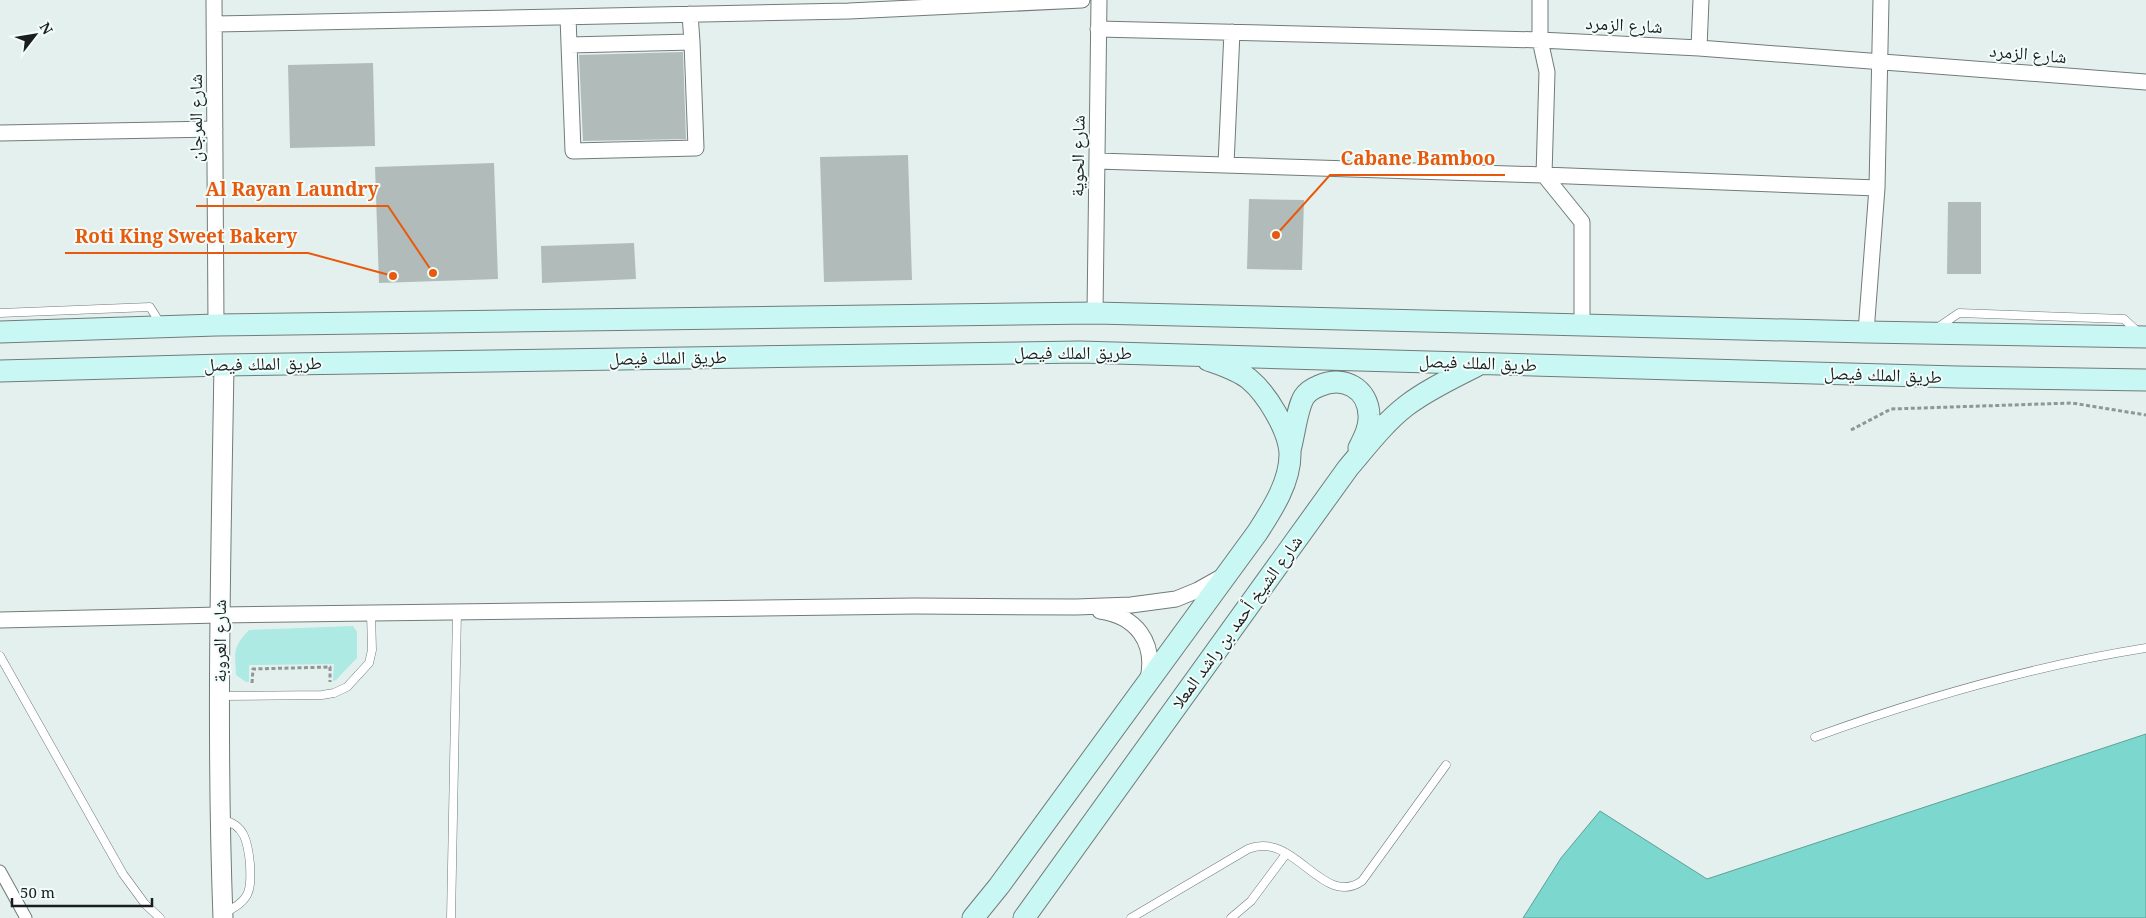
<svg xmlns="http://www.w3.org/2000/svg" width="2146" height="918" font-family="'Noto Serif','Noto Naskh Arabic',serif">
  <rect width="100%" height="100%" fill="#e4f0ee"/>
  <path fill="#aceae3" d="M353,626L357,632V658L336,680L333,681L334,664L249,665V682H246L236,675C235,651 232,648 249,630Z"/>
  <path fill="#7cd7ce" stroke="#5fa099" d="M2146,734V918H1523L1561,858L1600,811L1707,879Z"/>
  <path fill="#b1bcba" d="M683,52L686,139L583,141L579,55Z
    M373,63L375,146L290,148L288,65Z
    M908,155L912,280L824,282L820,157Z
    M494,163L498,279L379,283L375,167Z
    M1249,199L1304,200L1302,270L1247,269Z
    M1948,202H1981V274H1947Z
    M634,243L636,279L542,283L541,246Z"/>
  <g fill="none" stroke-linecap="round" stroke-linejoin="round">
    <defs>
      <path id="service" d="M0,313L150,307L160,323
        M1937,328L1959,313L2124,319L2138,332
        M0,656L123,874L145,904L160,918
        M220,696L322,695L334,693L347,687L369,663L372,650L371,613
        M1815,737C1923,698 2033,666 2146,648
        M222,820C245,824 248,843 250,864C250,874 252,885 247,895C242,904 233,909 223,913
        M451,918L457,612
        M1131,918L1248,849C1295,830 1322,909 1362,881L1446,765
        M1231,918L1251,901L1286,854"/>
      <path id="pedestrian" d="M0,871L26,918"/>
      <path id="minor" d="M214,0L216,325
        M1540,0V40L1547,72L1544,175L1877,188
        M568,17L573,151L696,148L692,42
        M214,24L849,11L1082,0
        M1098,29L1540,40L1699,48L2146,82
        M569,45L692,42L690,14
        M1699,48L1701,0
        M0,133L215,129
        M1097,161L1544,175L1582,222V325
        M1226,164L1232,32
        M1095,313L1099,0
        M1866,332L1877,188L1881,0
        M1100,611C1136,616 1156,642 1148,679
        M0,620L220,615L915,606L1076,607L1131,605L1176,599L1198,590L1223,576"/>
      <path id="tertiary" d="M223,918C216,734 221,549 224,365"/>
      <path id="secondary" d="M0,332L216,325L1095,313L1866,332L2146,337
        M0,371L224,365L1080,352L1957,377L2146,380
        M1290,450C1294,436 1297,408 1304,397C1307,392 1314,388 1319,386C1343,375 1368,388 1369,415C1370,427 1364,438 1359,448
        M973,918L999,886L1257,533C1272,510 1291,481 1290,452C1288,429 1267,394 1249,379C1238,370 1222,365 1208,360
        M1024,918L1348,468C1366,447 1384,423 1406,406C1428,389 1455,377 1480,364"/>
    </defs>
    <use href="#service" stroke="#717b7a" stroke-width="9"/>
    <use href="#pedestrian" stroke="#717b7a" stroke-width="13"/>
    <use href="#minor" stroke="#717b7a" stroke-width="17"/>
    <use href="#tertiary" stroke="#717b7a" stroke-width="21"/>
    <use href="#secondary" stroke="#717b7a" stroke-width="23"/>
    <path stroke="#8e9795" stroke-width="3" stroke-dasharray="4 2.5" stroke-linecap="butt" d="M1851,430L1891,409L2072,403L2146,415
      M252,683L253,669L330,667V682"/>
    <use href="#service" stroke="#fff" stroke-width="8"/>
    <use href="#pedestrian" stroke="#fff" stroke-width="11"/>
    <use href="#minor" stroke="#fff" stroke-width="15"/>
    <use href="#tertiary" stroke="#fff" stroke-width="19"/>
    <use href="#secondary" stroke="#c9f8f4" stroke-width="21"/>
  </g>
  <g text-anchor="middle" stroke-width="4" stroke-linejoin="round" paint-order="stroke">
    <g font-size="18" fill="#1a1f1e" stroke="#f2fdfb">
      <text transform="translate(1624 25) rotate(3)" y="6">شارع الزمرد</text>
      <text transform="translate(2028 54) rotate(5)" y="6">شارع الزمرد</text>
      <text transform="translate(196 118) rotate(-90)" y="6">شارع المرجان</text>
      <text transform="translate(1078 156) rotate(-89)" y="6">شارع الحوية</text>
      <text x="1073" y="359">طريق الملك فيصل</text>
      <text transform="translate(668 358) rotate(-1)" y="6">طريق الملك فيصل</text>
      <text transform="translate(1478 363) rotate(2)" y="6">طريق الملك فيصل</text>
      <text transform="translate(263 364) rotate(-1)" y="6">طريق الملك فيصل</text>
      <text transform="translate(1883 375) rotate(2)" y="6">طريق الملك فيصل</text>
      <text transform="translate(1237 622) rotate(-54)" y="6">شارع الشيخ أحمد بن راشد المعلا</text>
      <text transform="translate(220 641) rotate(-90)" y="6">شارع العروبة</text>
    </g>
  </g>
  <path fill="none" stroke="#e8590c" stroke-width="2" d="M1276 235L1330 175H1505M433 273L388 206H196M393 276L308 253H65"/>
  <g fill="#e8590c" stroke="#f2fdfb" stroke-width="2">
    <circle cx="1276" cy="235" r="5"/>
    <circle cx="433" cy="273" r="5"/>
    <circle cx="393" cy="276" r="5"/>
  </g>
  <g font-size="19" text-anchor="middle" font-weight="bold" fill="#e8590c" stroke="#f2fdfb" stroke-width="4" stroke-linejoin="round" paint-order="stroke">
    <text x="1418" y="165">Cabane Bamboo</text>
    <text x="292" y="196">Al Rayan Laundry</text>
    <text x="186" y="243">Roti King Sweet Bakery</text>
  </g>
  <g transform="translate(35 35) rotate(59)" stroke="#f2fdfb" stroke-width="4" paint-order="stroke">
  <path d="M0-4L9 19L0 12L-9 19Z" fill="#1a1f1e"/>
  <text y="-8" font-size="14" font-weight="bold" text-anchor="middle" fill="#1a1f1e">N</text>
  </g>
  <path d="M12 898v8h140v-8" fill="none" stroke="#1a1f1e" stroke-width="2.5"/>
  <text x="20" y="898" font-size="15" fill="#1a1f1e" stroke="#f2fdfb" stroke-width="4" paint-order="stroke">50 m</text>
</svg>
